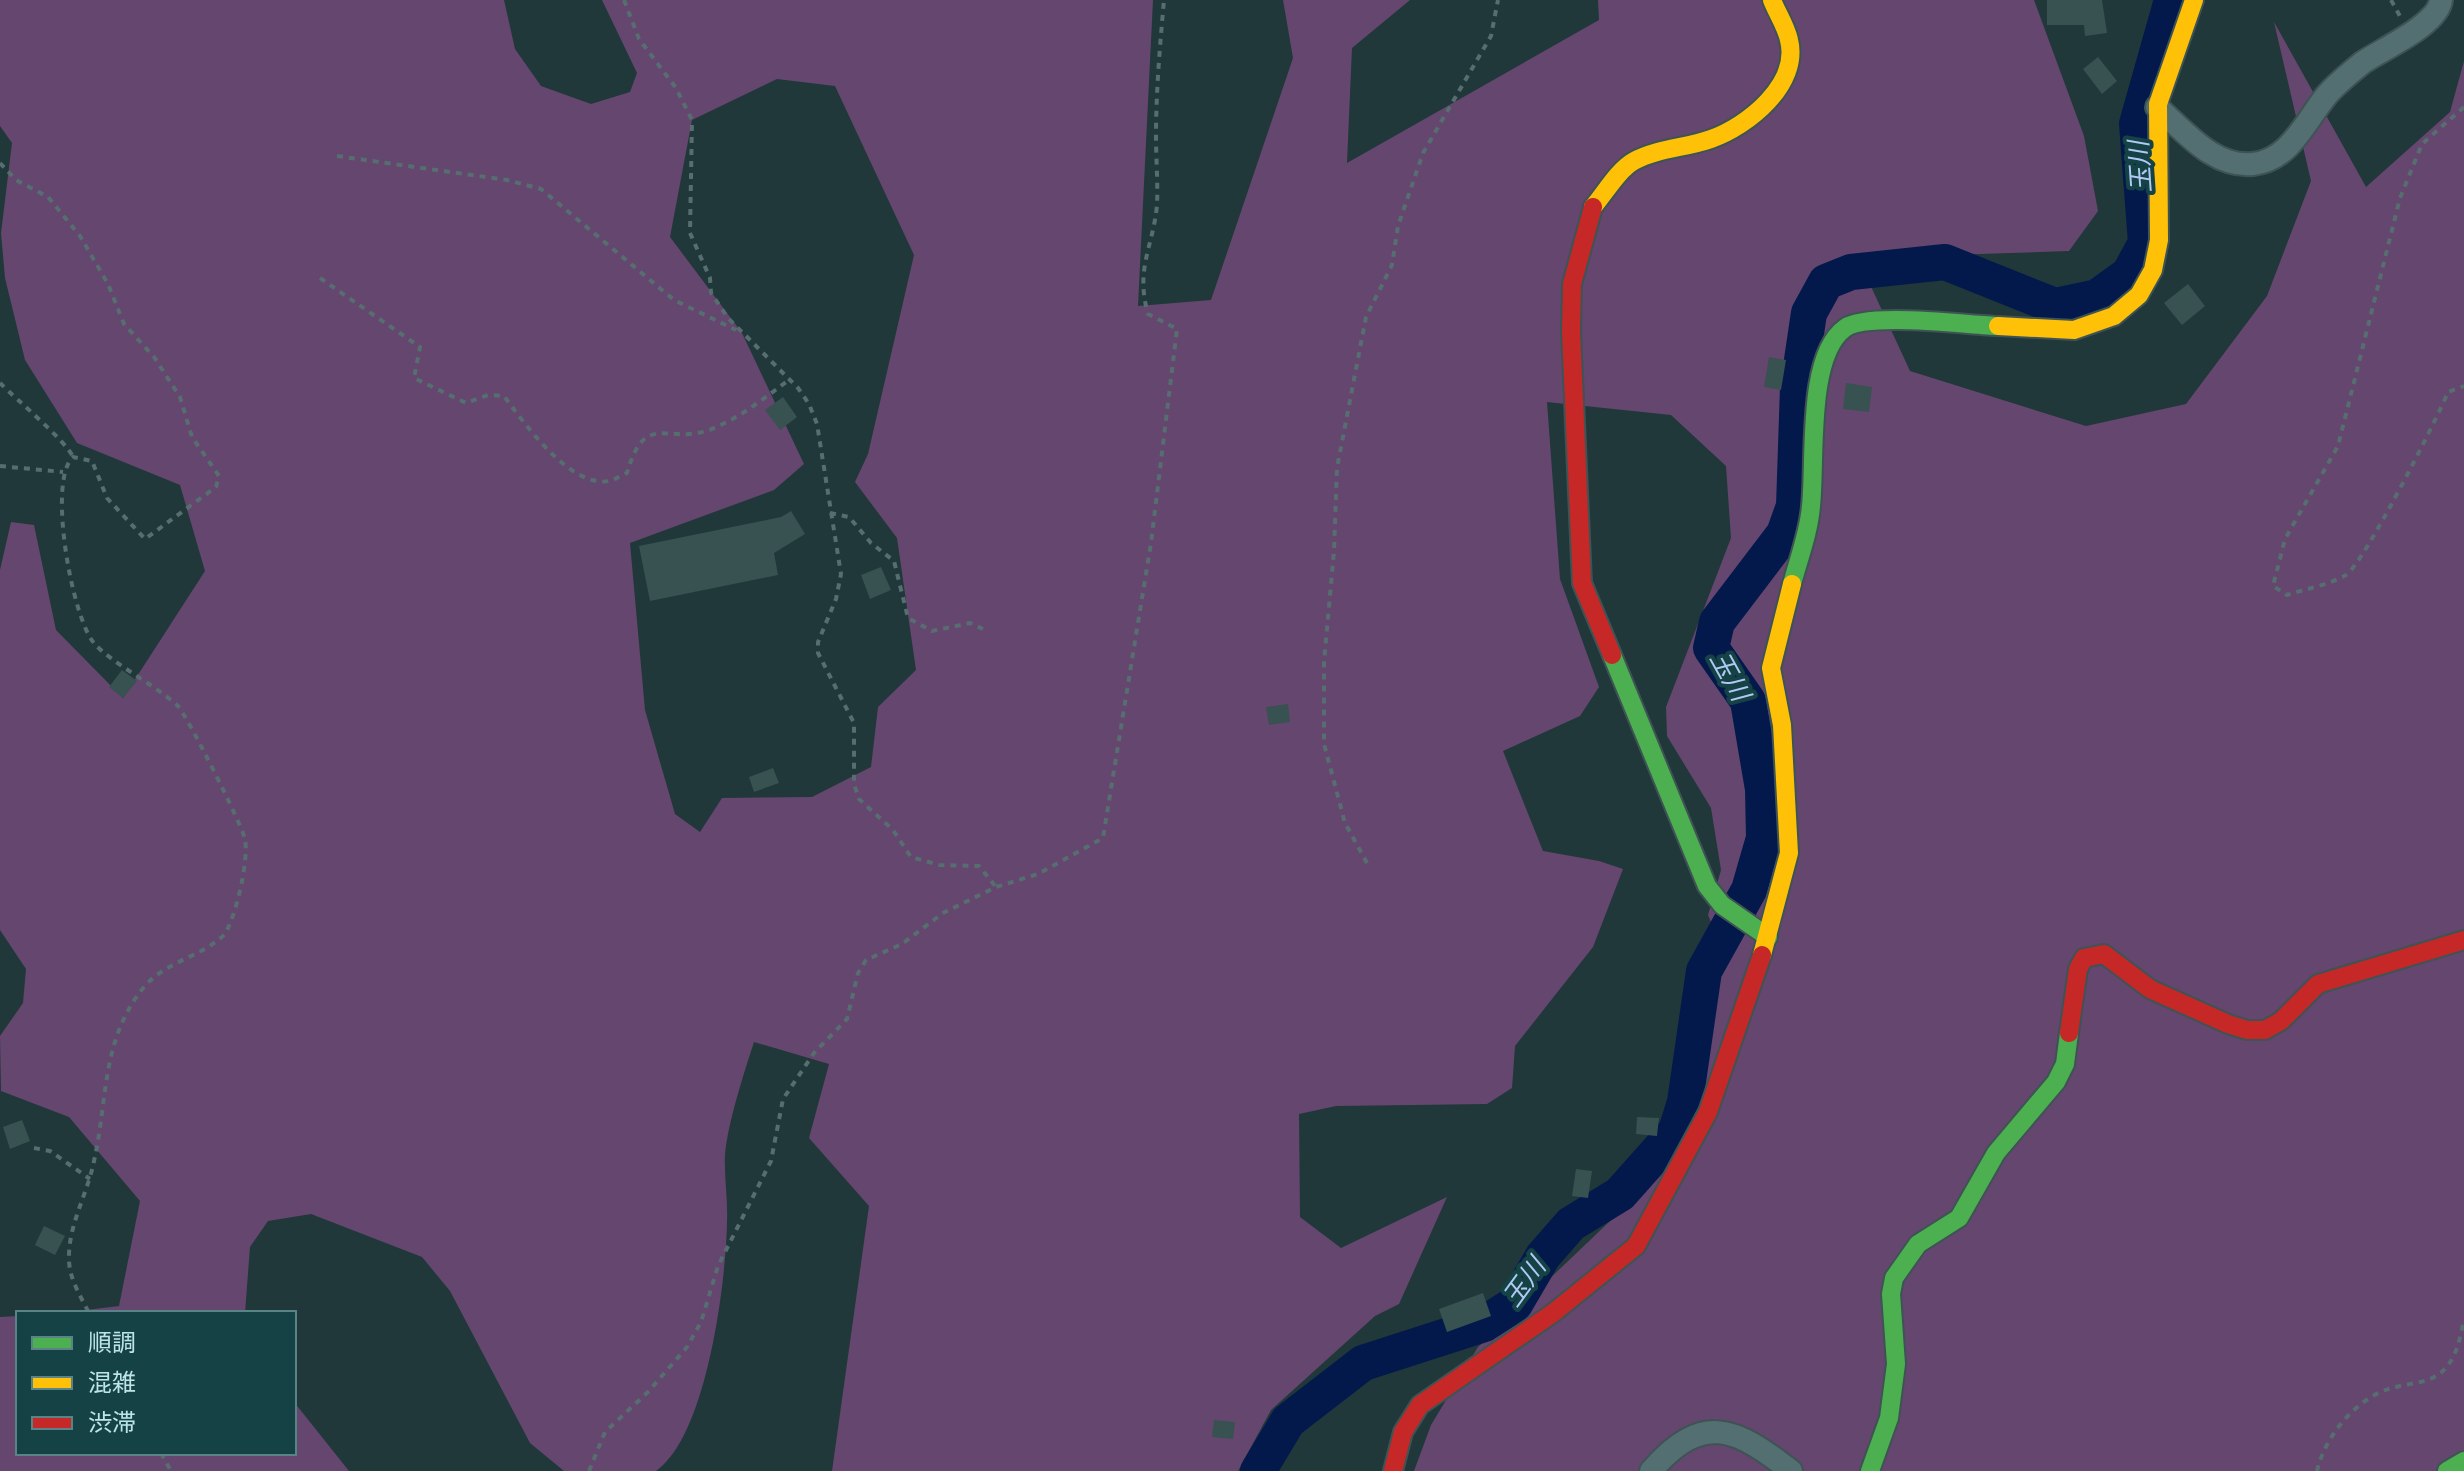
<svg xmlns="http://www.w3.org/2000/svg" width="2464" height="1471" font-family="Signika,'Noto Sans JP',sans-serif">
  <rect width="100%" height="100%" fill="#20383a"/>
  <path fill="#65466f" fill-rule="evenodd" d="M0,0H504L515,49L541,86L591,104L630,92L637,73L602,0H1153L1138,306L1211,300L1293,58L1283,0H1410L1352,48L1347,163L1599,20L1598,0H2034L2084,136L2098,211L2069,251L1918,256L1862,267L1910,371L2086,426L2186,404L2267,296L2311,181L2274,22L2366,187L2450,112L2464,61V1471H1414L1431,1425L1478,1347L1674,1160L1725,955L1708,915L1721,870L1711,808L1667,736L1666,707L1731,538L1726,466L1671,415L1547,402L1560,579L1599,687L1580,716L1503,751L1543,851L1599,861L1623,869L1593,947L1515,1046L1512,1088L1487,1104L1336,1106L1299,1114L1300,1217L1341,1248L1447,1197L1399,1304L1375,1316L1271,1410L1238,1471H832L869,1206L809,1138L829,1064L754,1042C744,1073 728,1122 725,1155C724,1177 728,1200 727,1222C726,1282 707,1436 656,1471H564L530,1443L450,1291L422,1257L311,1214L268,1221L250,1247L245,1313H61L119,1306L140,1201L69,1117L1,1091L0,1036L23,1003L26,969L0,930V570L11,522L34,525L56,630L123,698L205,571L180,485L77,443L25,360L5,278L1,233L12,143L0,126ZM777,79L835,86L914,255L868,454L855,482L897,538L916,670L878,707L871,767L812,797L722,798L700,832L675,814L645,710L630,543L774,490L804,464L742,333L670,237L692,120Z
    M18,1316V1453H294V1402L349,1471H0V1317Z"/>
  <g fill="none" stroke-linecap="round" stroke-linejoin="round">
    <path stroke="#03194c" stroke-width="36" d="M1258,1471L1288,1421L1363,1363L1484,1324L1515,1304L1543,1256L1571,1224L1620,1194L1676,1131L1685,1102L1704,971L1749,890L1764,838L1763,789L1748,701L1711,648L1717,622L1784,534L1794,506L1798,387L1809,313L1826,282L1851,272L1945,262L2055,306L2097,297L2129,274L2146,243L2137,124L2172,0"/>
  </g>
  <path fill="#385151" d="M2047,0H2102L2107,33L2085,36L2084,25H2047Z
    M2098,57L2117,81L2102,94L2083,69Z
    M2188,284L2205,306L2182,325L2164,303Z
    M1769,357L1786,360L1781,390L1764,387Z
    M1846,383L1872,387L1869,412L1843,409Z
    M783,397L797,417L780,430L765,410Z
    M791,511L805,534L774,553L778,575L650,601L639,546L781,517Z
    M881,567L891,590L870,599L861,575Z
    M122,670L137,681L123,698L109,687Z
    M1288,704L1290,722L1269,725L1266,707Z
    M773,768L779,783L754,792L749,777Z
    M1637,1117L1659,1118L1657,1136L1636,1134Z
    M22,1120L30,1141L10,1149L3,1127Z
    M1576,1169L1592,1171L1588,1198L1572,1196Z
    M44,1226L65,1236L55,1255L35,1245Z
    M1483,1293L1491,1316L1447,1332L1439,1309Z
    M1214,1420L1235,1422L1233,1439L1212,1437Z"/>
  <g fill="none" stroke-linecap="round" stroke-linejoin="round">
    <defs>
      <path id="street" d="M2157,107C2185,131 2213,168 2253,164C2290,160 2305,122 2326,96C2336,84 2350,73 2362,63C2382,49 2438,25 2441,0
        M1651,1471C1703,1411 1736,1428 1791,1471"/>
      <path id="fast" d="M1792,584C1799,558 1809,532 1811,506C1816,461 1806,356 1845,328C1867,312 1967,325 1998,326
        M1612,655L1707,886L1722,905L1768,937
        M1870,1471L1889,1418L1896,1364L1891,1294L1894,1278L1918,1244L1959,1218L1996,1153L2056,1082L2065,1064L2069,1033
        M2447,1471L2464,1461"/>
      <path id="slow" d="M1593,207C1605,193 1618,170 1634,161C1658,148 1686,148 1711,139C1748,126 1800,84 1789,40C1786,26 1777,13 1772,0
        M1998,326L2074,330L2114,316L2139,295L2153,270L2159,240L2158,104L2194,0
        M1762,955L1789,853L1782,725L1771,668L1792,584"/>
      <path id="jam" d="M1593,207L1572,284L1571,332L1582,583L1612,655
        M2069,1033L2078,969L2084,958L2104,954L2150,989L2228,1024L2247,1030H2265L2281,1021L2318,984L2464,940
        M1393,1471L1403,1432L1420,1405L1553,1313L1636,1246L1708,1112L1762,955"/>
    </defs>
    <use href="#street" stroke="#3e5354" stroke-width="26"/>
    <use href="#fast" stroke="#3e5354" stroke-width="22"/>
    <use href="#slow" stroke="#3e5354" stroke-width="22"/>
    <use href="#jam" stroke="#3e5354" stroke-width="22"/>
    <path stroke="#566e70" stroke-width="4" stroke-dasharray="6 6" stroke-linecap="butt" d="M624,0L639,39L676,88L692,120L690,233L710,278L711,293L728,318L798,388L809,404L817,424L841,574L836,599L818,642V653L854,723V784L859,799L893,830L911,857L939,865L979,866L996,887
      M2391,0L2401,18
      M2464,107L2422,144L2400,198L2338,446L2285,539L2273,586L2287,595C2305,589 2329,585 2346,575C2364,563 2437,419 2448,392L2464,386
      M337,156L507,180L541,189L674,300L736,330
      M0,163L16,180L48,197L80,236L108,284L124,324L154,357L180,397L192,437L219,476L216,487L145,539L107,498L92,461L73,457C47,480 72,618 94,643C110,662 155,685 177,705C186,713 243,827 245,839C249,861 236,915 225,934C202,957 166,961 144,987C101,1039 108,1100 94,1161C88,1192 69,1224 69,1256C68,1277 80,1295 89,1313
      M320,278L420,347L414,378L466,403L488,395L504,396C524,423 570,488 609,481C615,480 621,475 627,473C645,410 667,445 709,430C739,419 764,398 789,380
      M0,383C17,400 66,441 73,457
      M0,466L63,472
      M830,513L849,517L871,543L894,561L908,618L932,631L970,623L983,629
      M1367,863L1345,823L1324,744V662L1334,551L1337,468L1366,317L1392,265L1398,226L1423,153L1491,36L1498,0
      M34,1148L50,1151L90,1179
      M161,1453L171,1471
      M589,1471L605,1432L648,1392L687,1347L701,1322L718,1266L771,1161L783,1099L814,1053L847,1019L858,973L866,960L902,944L943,913L996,887L1038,874L1103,838L1151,543L1177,329L1148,314C1135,268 1153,248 1157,205C1158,182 1156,159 1156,137C1156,91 1160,45 1164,0
      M2317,1471C2325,1436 2357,1397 2392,1388C2408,1383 2426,1384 2439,1374C2456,1362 2460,1339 2464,1319"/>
    <use href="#street" stroke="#536f71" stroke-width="22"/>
    <use href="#fast" stroke="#4caf50" stroke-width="18"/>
    <use href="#slow" stroke="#ffc107" stroke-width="18"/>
    <use href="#jam" stroke="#c62828" stroke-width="18"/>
  </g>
  <g text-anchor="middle" stroke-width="8" stroke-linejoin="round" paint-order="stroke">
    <g font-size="26" font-style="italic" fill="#b1c9f4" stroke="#154245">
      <text transform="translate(2140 167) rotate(-94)" y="9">玉川</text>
      <text transform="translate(1730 676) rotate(61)" y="9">玉川</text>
      <text transform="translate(1524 1282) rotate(-54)" y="9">玉川</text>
    </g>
  </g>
  <rect x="16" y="1311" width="280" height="144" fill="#154245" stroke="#598386" stroke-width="2"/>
  <rect x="32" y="1337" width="40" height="12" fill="#4caf50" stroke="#598386" stroke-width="2"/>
  <text x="88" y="1351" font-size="24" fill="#bee4e7">順調</text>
  <rect x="32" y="1377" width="40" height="12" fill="#ffc107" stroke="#598386" stroke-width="2"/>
  <text x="88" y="1391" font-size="24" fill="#bee4e7">混雑</text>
  <rect x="32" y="1417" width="40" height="12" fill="#c62828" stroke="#598386" stroke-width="2"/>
  <text x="88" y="1431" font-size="24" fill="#bee4e7">渋滞</text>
</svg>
